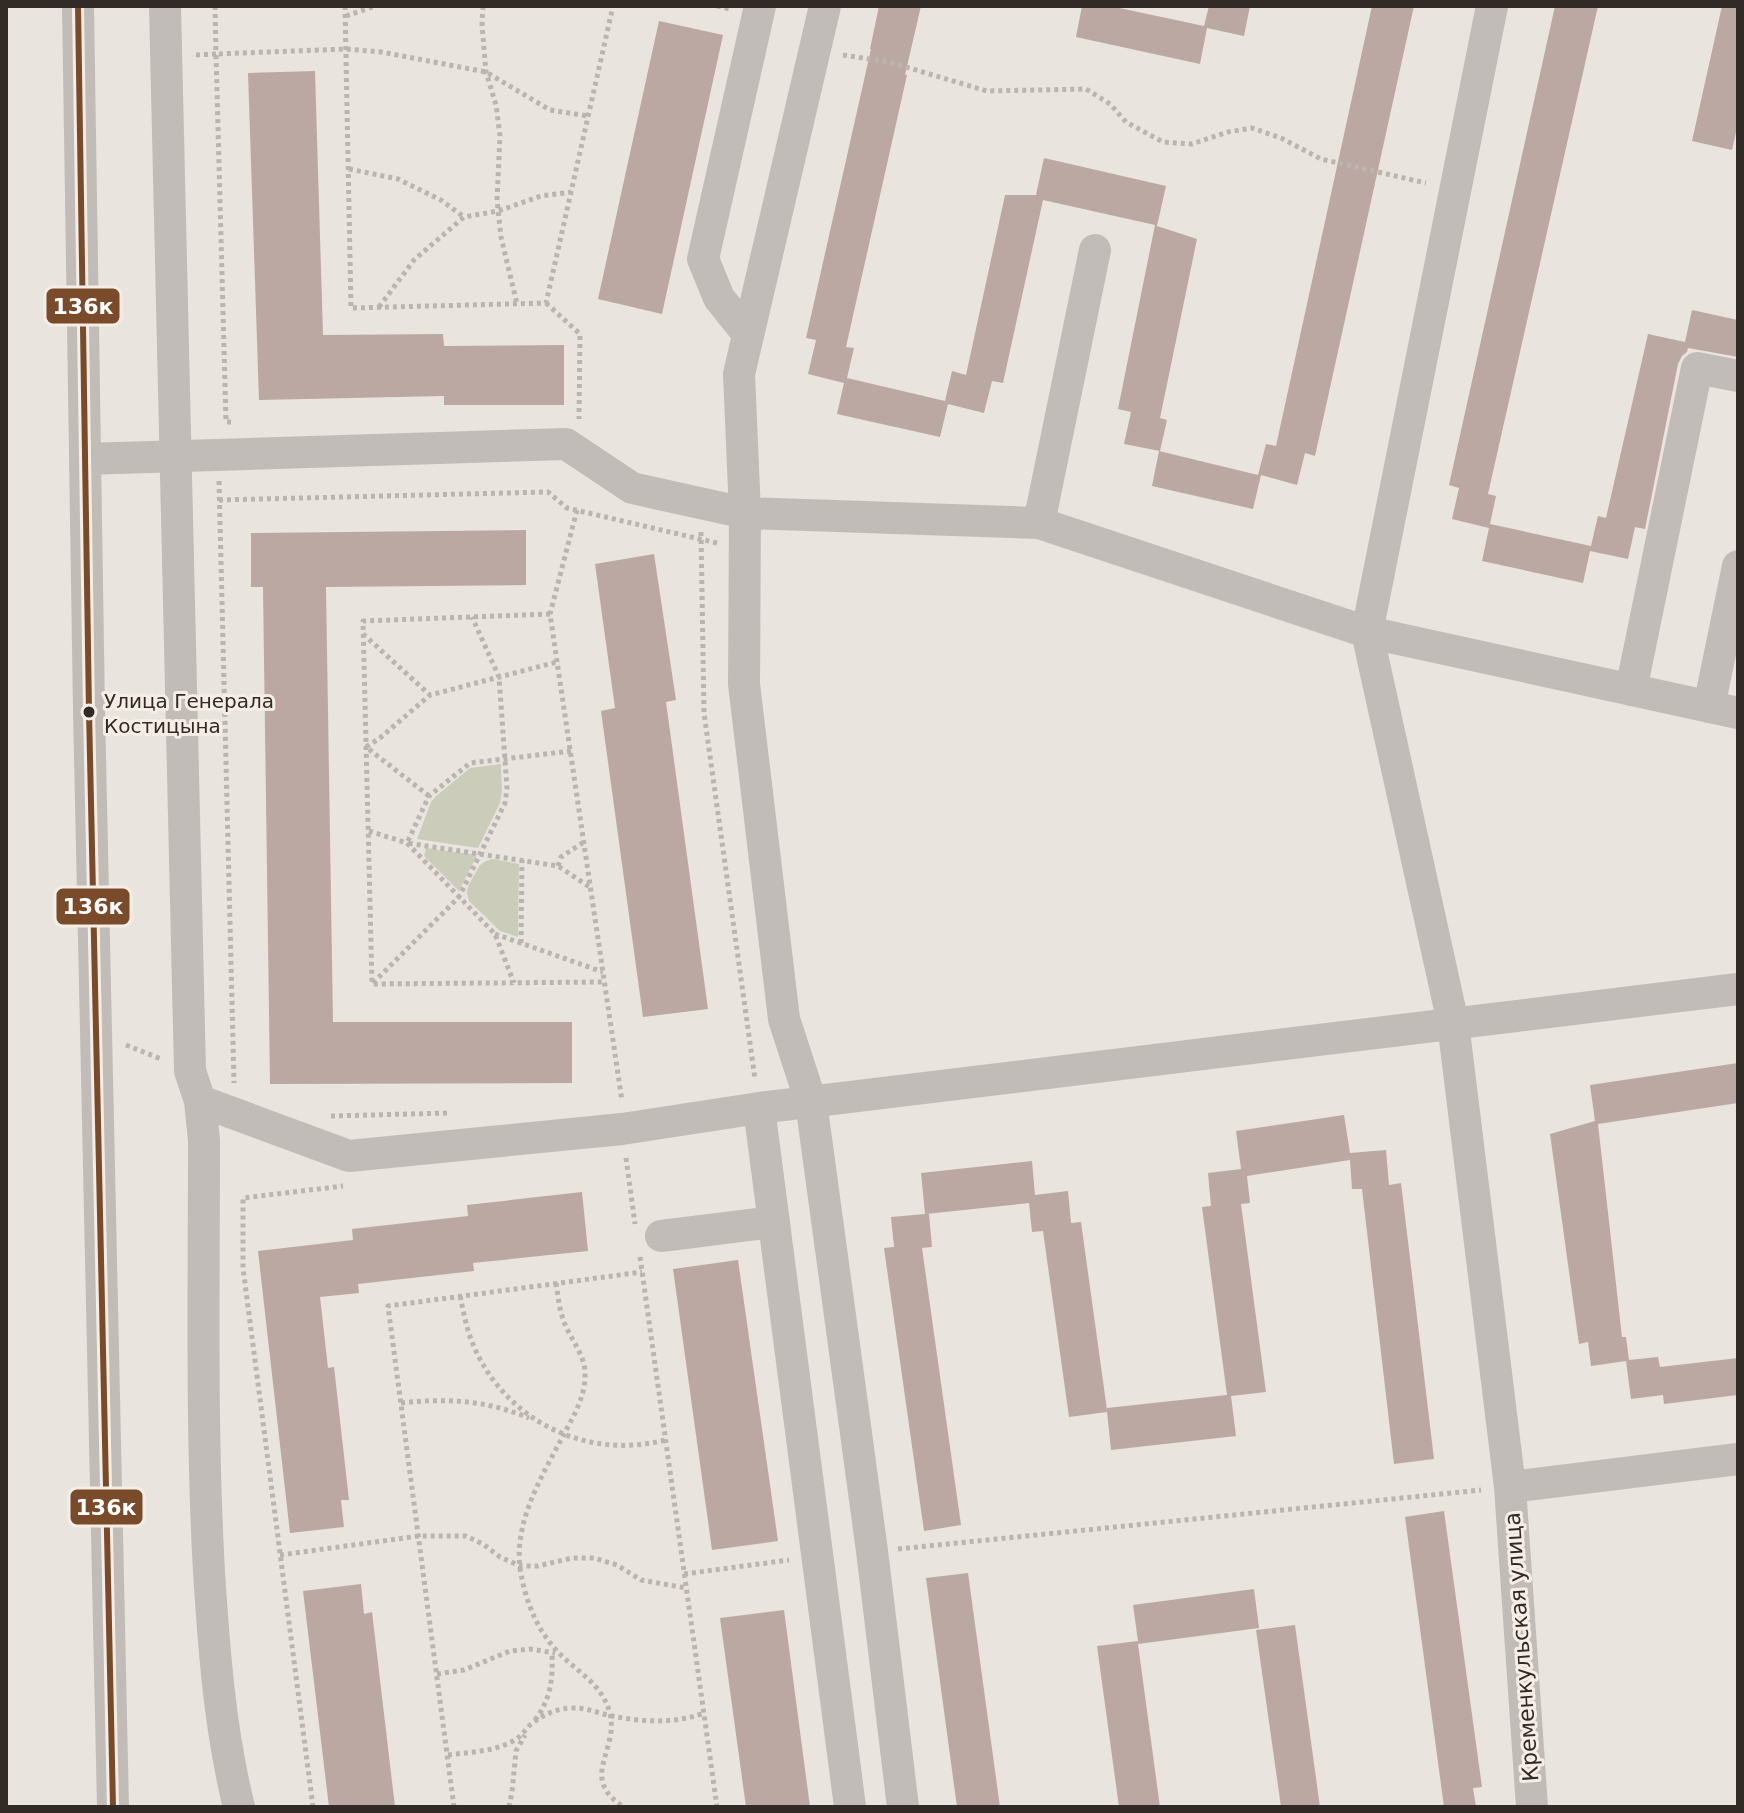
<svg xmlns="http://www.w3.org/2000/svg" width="1744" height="1813" font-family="'DejaVu Sans',sans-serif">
  <rect width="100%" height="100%" fill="#eae4de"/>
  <path fill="#cbcdba" d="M501,764L502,792L500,803L478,848L417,839L431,802L435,797L470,768Z
    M426,848L477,855L459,891L424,856Z
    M493,859L519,864L518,937L500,931L469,901L467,893L468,886L480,865L486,861Z"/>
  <path fill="#bba8a2" d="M879,6H921L905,75H907L846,347L854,348L847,378L945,401L952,371L966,375L1005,195H1036L1044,158L1166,186L1157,226L1197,239L1160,418L1167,420L1160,451L1124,444L1131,412L1118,409L1155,225L1043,200L1003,383L992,381L984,413L948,404L940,437L837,414L844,383L808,374L816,340L806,338L871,49H870Z
    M1082,6H1110L1204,26L1209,6H1250L1244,36L1207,28L1200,64L1076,37Z
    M1372,6H1414L1315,456L1305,453L1297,485L1261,475L1253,509L1152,486L1159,451L1258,475L1266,444L1276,446Z
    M1555,6H1598L1488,494L1496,496L1490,524L1591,546L1598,516L1606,518L1648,334L1685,342L1692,310L1738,320V357L1688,348L1687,352L1682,356L1678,364L1645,529L1635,527L1628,559L1590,551L1583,583L1482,561L1489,528L1452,519L1459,488L1449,485Z
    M1722,6H1738V123L1732,150L1692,141Z
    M659,21L723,35L662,314L598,299Z
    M315,71L323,335L443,334L444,346L564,345V405H444V396L259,400L248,73Z
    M526,530V585L326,587L333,1022H572V1083L270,1084L263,587H251V533Z
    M654,554L676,700L666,702L708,1009L643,1017L601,711L615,708L595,564Z
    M1738,1063V1103L1598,1124L1622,1337H1626L1629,1360L1658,1357L1660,1367L1738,1358V1395L1664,1404L1663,1395L1631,1399L1626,1361L1591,1366L1588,1342L1579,1344L1550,1134L1595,1121L1590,1085Z
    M1344,1115L1350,1153L1386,1150L1389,1185L1401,1183L1434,1459L1394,1464L1362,1189H1352L1350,1160L1247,1176L1250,1203L1241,1204L1266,1392L1231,1396L1236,1436L1111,1450L1107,1412L1069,1417L1043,1231L1032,1232L1029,1203L926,1214H929L932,1247L922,1248L961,1525L924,1531L884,1248L894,1247L891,1217L925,1214L921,1173L1032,1161L1035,1195L1068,1191L1071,1223L1081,1222L1107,1410V1408L1227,1395L1202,1207L1211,1206L1208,1173L1241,1169L1236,1131Z
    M582,1192L588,1251L473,1263L474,1271L358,1284L359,1293L320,1297L328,1368L334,1367L349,1500H341L344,1527L290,1533L258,1251L353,1240L352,1229L468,1216L467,1205Z
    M738,1260L778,1541L712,1550L673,1269Z
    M1444,1511L1482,1787L1473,1788L1476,1807H1444L1405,1517Z
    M968,1573L1000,1807H957L926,1578Z
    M361,1584L364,1614L372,1612L395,1807H329L303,1591Z
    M1254,1589L1259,1628L1138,1644L1160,1807H1119L1097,1646L1138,1641L1133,1605Z
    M784,1610L810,1807H746L720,1618Z
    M1295,1625L1320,1807H1281L1256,1630Z"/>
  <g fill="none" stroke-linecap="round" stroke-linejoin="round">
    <path stroke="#bbb4b0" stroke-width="5" stroke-dasharray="4 4" stroke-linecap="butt" d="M345,6L351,308L546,303L613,6
      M483,6L482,25L486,72L496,105L500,136L497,200L501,237L517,304
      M717,6L730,9
      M346,16L375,6
      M196,55L216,54L215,6
      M843,55L889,62L987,91L1086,89L1110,104L1126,122L1163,142L1192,144L1228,132L1252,128L1281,138L1321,159L1426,183
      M349,169L398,179L441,200L464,217
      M546,303L580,334L579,419
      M379,307L414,260L464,217L498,211L541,196L571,192
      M231,422H226L216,54L346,49L381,52L486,72L550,110L588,116
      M219,481L234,1083
      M219,500L548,492L567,508L717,543
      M577,510L550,614L622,1101
      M701,532L704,713L755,1079
      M550,614L363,621L372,984L604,982
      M363,634L430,695
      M571,751L470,763L429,796L407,843L558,866L591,888
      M429,796L366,747L380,738L430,695L557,662
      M369,831L407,843L495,934L514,983
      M558,866L561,857L584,842
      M495,934L603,972
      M521,943L522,860
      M373,983L459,897L505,803L507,788L499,677L472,617
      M126,1045L161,1059
      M331,1116L449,1113
      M626,1158L635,1224
      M640,1257L717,1807
      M556,1283C558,1295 559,1308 563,1319C569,1338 586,1355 585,1375C585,1396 575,1414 565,1432C544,1473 514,1519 520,1568C525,1600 537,1632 561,1655C580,1674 603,1685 610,1714C619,1751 578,1778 624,1807
      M460,1296C464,1314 467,1332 475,1349C509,1423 588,1460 665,1440
      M401,1403C448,1398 485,1400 529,1418
      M898,1549L1481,1490
      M280,1555L419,1536H466L483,1544L500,1557L520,1566H538L572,1558H594L617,1565L641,1580L686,1588
      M684,1574L789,1560
      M437,1674L464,1670L510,1651L530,1649L555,1653
      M535,1720C551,1699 553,1678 552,1653
      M448,1755C470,1752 493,1752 513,1741C521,1737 525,1730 531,1724C543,1715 555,1709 570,1708C586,1707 597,1713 612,1716C642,1722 675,1724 704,1713
      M313,1807L243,1268V1198L343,1186
      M454,1807L388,1306L642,1272
      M509,1807L512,1792L516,1751L525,1735"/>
    <path stroke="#c2bcb8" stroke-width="32" d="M78,6L89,711L113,1807
      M165,6L190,1071L200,1101L349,1156L622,1129L759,1108L1738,989
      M1492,6L1367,632L1453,1023L1510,1487L1532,1807
      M748,334L719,298L703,259L760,6
      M85,459L566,444L632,488L745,513L739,374L825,6
      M1039,523L1095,250
      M1631,690L1697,368L1738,376
      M1709,707L1738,566
      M200,1101L204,1140C204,1284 201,1428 209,1572C214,1650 220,1731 239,1807
      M759,1108L850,1807
      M661,1236L774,1222
      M1510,1487L1738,1459
      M903,1807L872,1551L811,1102L784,1019L744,684L745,513L1039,523L1367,632L1738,713"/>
    <defs>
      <path id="bus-1" d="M78,6L89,711L113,1807"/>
    </defs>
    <use href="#bus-1" stroke="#f6eee6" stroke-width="12"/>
    <use href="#bus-1" stroke="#7a4b2a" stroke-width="6"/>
  </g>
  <circle fill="#322a27" stroke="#f6eee6" stroke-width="3" cx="89" cy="712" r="7"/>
  <g text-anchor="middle" stroke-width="6" stroke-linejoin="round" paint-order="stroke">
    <g font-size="20" fill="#322a27" stroke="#f6eee6" text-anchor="start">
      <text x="104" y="708">Улица Генерала<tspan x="104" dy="25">Костицына</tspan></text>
    </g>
    <g font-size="22" fill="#322a27" stroke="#f6eee6">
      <text transform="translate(1521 1647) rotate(-94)" y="8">Кременкульская улица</text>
    </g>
  </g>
  <g stroke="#f6eee6" stroke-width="3">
    <rect x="45" y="287" width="76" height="38" rx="8" fill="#7a4b2a"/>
    <rect x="55" y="887" width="76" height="39" rx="8" fill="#7a4b2a"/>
    <rect x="69" y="1488" width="75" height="38" rx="8" fill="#7a4b2a"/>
  </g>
  <g font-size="22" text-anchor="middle" font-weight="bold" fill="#fff">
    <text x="83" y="314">136к</text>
    <text x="93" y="914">136к</text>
    <text x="106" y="1515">136к</text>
  </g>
  <rect width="1744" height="1813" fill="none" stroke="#322a27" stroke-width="16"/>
</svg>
